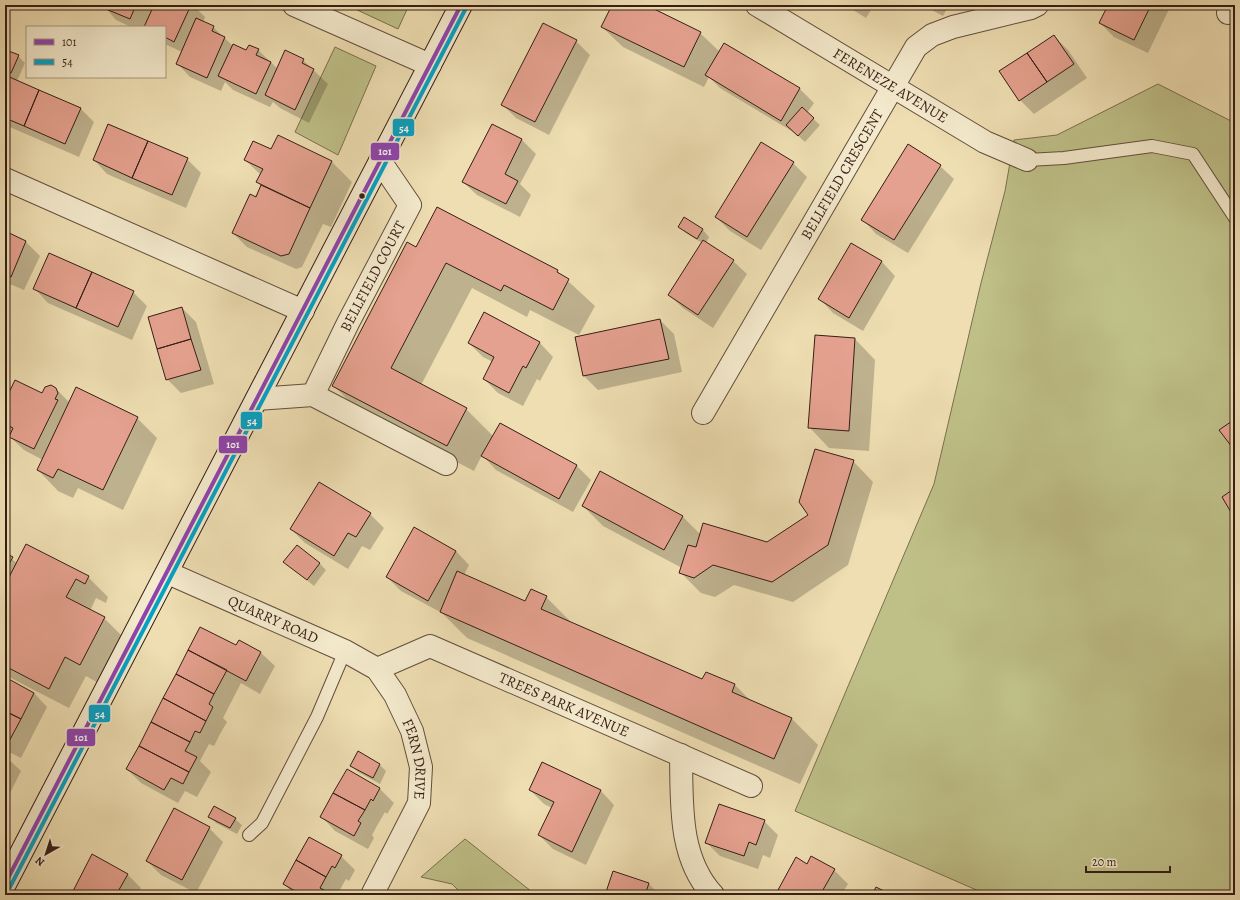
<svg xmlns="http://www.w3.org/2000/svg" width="1240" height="900" font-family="Alegreya,serif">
  <rect width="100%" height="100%" fill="#eedeb2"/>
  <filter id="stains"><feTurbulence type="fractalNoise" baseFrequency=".005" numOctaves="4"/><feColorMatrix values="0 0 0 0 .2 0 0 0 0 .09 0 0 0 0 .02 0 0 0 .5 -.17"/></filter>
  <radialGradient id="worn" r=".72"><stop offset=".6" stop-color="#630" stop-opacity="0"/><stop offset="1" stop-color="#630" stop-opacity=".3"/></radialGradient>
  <path fill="#bfc088" stroke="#7a6f4e" d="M354,5H409L398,29L353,8Z
    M335,47L376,66L338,155L295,132Z
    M1158,84L1235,123V895H988L795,811L934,484L981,283L1005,191L1014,140L1057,135Z
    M465,839L536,895H463L452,884L421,877Z"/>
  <path fill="#0003" d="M103,5H193L205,17L203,22L213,27L233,46L247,51L249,46L258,50L278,69L303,60L328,84L309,123L280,108L273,102L270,107L233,90L225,82L221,91L190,77L177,63L182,52L165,44V27H131L116,20Z
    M613,5H643L700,33L720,52L725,44L800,89L814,103L807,113L820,125L805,142L795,133L720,88L709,77L704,87L623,47L602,27Z
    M845,5H874L866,18Z
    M922,5H949L943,16Z
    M1109,5H1171L1148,53L1114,37L1100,23Z
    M5,25L7,28L5,33Z
    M1054,36L1068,50L1087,78L1034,114L1020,100L1001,72Z
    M576,41L590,55L549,135L516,118L502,104Z
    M7,51L18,56L25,63L17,81L81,109L94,122L79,157L5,125V76L10,78L5,73V55Z
    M492,125L522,140L536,154L520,184L531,195L520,217L477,195L463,182Z
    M272,151L332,162L352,182L331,227L323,224L302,267L296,269L247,247L233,233L261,186L257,182L261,175L245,160Z
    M187,159L201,173L186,208L107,174L94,160Z
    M793,163L807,177L761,250L730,231L716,217Z
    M940,166L954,179L908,253L876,234L863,220Z
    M685,219L703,230L709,237L706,243L733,261L747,274L713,328L683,308L669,295L702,243L686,233L680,227Z
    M5,233L26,242L40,256L24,290L5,282Z
    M851,245L882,262L895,276L863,331L833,313L820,299Z
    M417,248L557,271L595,306L579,335L530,310L527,317L472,288L421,385L466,409L493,436L500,424L577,466L591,480L573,512L496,470L482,455L474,471L359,411L333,385Z
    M35,289L133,292L147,306L132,340L48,303Z
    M182,308L196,322L214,384L181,393L167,379Z
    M485,313L540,343L553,357L540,381L537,379L523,406L498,393L484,379L493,362L483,357L469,343Z
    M660,320L674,334L682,372L598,390L584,376L576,338Z
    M816,337L855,339L875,360L869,451L829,448L809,427Z
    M5,379L10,384L5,392Z
    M55,388L70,403L137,418L157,438L123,510L78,488L73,498L58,491L38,470L43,460L24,450L10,437L11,433L5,427V404L42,394Z
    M853,461L873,482L848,565L793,602L734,585L715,597L701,593L681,573L682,568L603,526L583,506L682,516L701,535L767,543L809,516Z
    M319,483L370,514L384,528L370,550L362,546L348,569L305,543L291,529Z
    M456,551L469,565L464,575L526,602L546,597L572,623L703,681L706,673L735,685L750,700L792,719L818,745L800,784L467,638L442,613L401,591L387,577Z
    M5,554L17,563L88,577L108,597L106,603L96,598L90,611L104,618L124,638L100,684L86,676L69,708L5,675Z
    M285,562L319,563L326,570L314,586Z
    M239,642L261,653L275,666L260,694L241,683L223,718L227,722L220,734L214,746L209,744L200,761L211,772L197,797L185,791L178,803L141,783L127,769Z
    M5,679L34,693L47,707L21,758L5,750Z
    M358,752L380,765L386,771L380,784L358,772L351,765Z
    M5,756L21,771L5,803Z
    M543,764L601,791L614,805L586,865L553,849L539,835L552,808L544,804L530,790Z
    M347,771L380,789L394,803L387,814L385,812L378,824L372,835L374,838L368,849L335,831L322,817Z
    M210,816L235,819L242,825L237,834L216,823Z
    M764,821L778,835L770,858L763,855L758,869L720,856L707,843Z
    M209,828L223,842L196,893L161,875L147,861Z
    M341,856L355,870L349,881L346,879L337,895H295L284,884Z
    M808,865L834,870L848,884L841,895H785L779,889Z
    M127,874L141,888L137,895H72Z
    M649,884L660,895H606Z"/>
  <path fill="#e5a18f" stroke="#351e15" d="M102,5H136L130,19L101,7Z
    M154,5H191L174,42L165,37V27H144Z
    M612,5H646L701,32L684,67L601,27Z
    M1108,5H1151L1134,40L1099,23Z
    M196,18L214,26L212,31L225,37L207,78L176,64Z
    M543,23L577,40L535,122L501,105Z
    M1054,35L1074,64L1047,82L1027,53Z
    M724,43L800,88L781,121L705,75Z
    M233,44L246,50L249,45L259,49L256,55L271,62L256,94L218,76Z
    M6,50L19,55L11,73L5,71Z
    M285,50L304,59L302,63L314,69L295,110L265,95Z
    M1027,53L1047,82L1019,101L999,71Z
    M5,75L39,90L24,126L5,118Z
    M39,90L81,108L65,144L24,126Z
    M802,107L814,118L798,136L786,125Z
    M108,124L148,141L132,178L93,160Z
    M492,124L522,139L505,174L518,181L506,204L462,182Z
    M278,135L332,161L310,208L256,182L263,169L244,160L253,141L271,149Z
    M148,141L188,158L172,195L132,178Z
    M761,142L794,162L747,237L715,217Z
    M908,144L941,165L894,240L861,220Z
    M261,185L310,208L289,254L281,256L232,233L250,194L256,197Z
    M437,207L558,270L557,272L569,279L553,310L504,285L501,291L446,263L391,368L467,408L447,446L332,386L407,242L416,247Z
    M684,217L703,229L697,239L678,227Z
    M5,231L26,241L11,277L5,275Z
    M703,240L734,260L698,315L668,295Z
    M851,243L882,261L849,318L818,299Z
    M49,253L92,272L76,308L33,289Z
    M92,272L134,291L118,327L76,308Z
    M182,307L191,339L157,349L148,317Z
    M484,312L540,342L526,368L523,366L509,393L483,379L494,357L468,343Z
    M660,319L669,359L583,376L575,337Z
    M815,335L855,338L849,431L808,428Z
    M191,339L201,370L166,380L157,349Z
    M15,380L42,393L45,387L51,385L56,388L58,393L55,399L58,400L34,449L9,437L13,428L5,424V401Z
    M76,387L138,417L103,490L58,469L53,478L37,470Z
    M1235,419V451L1219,430Z
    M500,423L577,465L559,499L481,456Z
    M815,449L854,460L828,545L772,582L713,565L694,578L679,573L688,545L696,547L703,523L767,542L808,515L799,502Z
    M600,471L683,516L664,550L582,506Z
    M319,482L371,513L356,537L348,533L334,556L290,529Z
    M1235,488V519L1222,497Z
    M414,527L456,551L428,601L386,577Z
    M26,544L89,576L85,584L76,579L66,597L105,617L80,665L65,657L49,689L5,666V585Z
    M297,545L320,563L307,580L283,562Z
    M5,553L13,557L5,571Z
    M457,571L525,601L531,589L547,596L541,609L702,679L706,672L735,684L732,692L792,718L774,759L440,612Z
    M200,627L236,645L239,640L261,652L246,681L188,650Z
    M188,650L227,670L214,694L176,674Z
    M176,674L214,694L209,704L213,707L206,721L163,698Z
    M5,677L34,693L21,719L5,711Z
    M163,698L206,721L200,733L195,731L190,742L151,722Z
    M5,711L21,719L7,745L5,744Z
    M151,722L190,742L185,751L197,757L189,772L139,746Z
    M139,746L189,772L183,784L171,778L164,790L126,769Z
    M358,751L380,764L373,778L350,766Z
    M542,762L601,790L572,852L538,835L554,802L529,790Z
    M347,769L380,788L373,801L371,799L365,810L333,793Z
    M333,793L365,810L358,821L361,823L354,836L320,817Z
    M719,804L765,820L756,845L749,842L744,856L705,843Z
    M214,806L236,818L230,828L208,817Z
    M174,808L210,827L182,880L146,861Z
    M309,837L342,855L335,868L332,866L326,877L296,860Z
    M92,854L128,874L116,895H71Z
    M811,856L835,869L820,895H788L778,890L796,857L807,864Z
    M296,860L326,877L320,888L324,890L321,895H302L283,884Z
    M613,871L649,883L645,895H605Z
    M876,887L892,895H872Z"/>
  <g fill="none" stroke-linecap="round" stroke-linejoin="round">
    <defs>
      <path id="lane" d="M1027,160L1064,158L1152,146L1193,154L1235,218
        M249,835L262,823L317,717L345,651"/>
      <g id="street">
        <path d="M294,5L430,65"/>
        <path id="s1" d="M757,5L985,142L1027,160"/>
        <path d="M1228,13L1231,5"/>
        <path d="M5,179L303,311"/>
        <path id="s2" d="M313,395L348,323L410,205L380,161"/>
        <path d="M257,399L313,395L446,464"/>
        <path id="s3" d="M703,413L916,47L932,35L953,27L1031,8L1037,5"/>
        <path id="s4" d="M168,573L345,651L377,669L395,695L412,731L421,767L419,803L372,895"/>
        <path id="s5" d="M377,669L430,646L751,786"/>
        <path d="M681,755C682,803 678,857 713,895"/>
      </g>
      <path id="secondary" d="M5,884L461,5"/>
    </defs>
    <use href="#lane" stroke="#634e3c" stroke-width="14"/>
    <use href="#street" stroke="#634e3c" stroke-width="24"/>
    <use href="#secondary" stroke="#351e15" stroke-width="24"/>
    <use href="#lane" stroke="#f4eacd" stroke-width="12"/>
    <use href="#street" stroke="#f4eacd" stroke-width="22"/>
    <use href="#secondary" stroke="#f4eacd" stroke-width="22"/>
    <defs>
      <path id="bus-1" d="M5,884L461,5"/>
      <path id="bus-2" d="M10,887L466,8"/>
    </defs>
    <use href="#bus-1" stroke="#f4eacd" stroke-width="7"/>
    <use href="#bus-2" stroke="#f4eacd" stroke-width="7"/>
    <use href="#bus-1" stroke="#8e44ad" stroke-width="4"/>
    <use href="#bus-2" stroke="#03a2c5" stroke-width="4"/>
  </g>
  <circle fill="#351e15" stroke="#f4eacd" stroke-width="1.5" cx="362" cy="196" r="3.5"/>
  <g text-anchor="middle" stroke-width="4" stroke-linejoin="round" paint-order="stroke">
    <g font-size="15" fill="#351e15" stroke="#f4eacd">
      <text dy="5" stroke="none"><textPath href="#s1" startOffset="156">FERENEZE AVENUE</textPath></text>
      <text dy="5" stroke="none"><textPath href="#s3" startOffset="276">BELLFIELD CRESCENT</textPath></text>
      <text dy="5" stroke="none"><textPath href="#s2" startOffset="133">BELLFIELD COURT</textPath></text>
      <text dy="5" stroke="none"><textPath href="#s4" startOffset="115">QUARRY ROAD</textPath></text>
      <text dy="5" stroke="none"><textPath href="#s5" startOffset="204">TREES PARK AVENUE</textPath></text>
      <text dy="5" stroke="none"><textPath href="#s4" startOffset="330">FERN DRIVE</textPath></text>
    </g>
  </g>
  <g stroke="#f4eacd" stroke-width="1.5">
    <rect x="392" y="118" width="23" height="19" rx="4" fill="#03a2c5"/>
    <rect x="370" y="142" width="30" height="19" rx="4" fill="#8e44ad"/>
    <rect x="240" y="411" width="23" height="19" rx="4" fill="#03a2c5"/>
    <rect x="218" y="435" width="30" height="19" rx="4" fill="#8e44ad"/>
    <rect x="88" y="704" width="23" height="19" rx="4" fill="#03a2c5"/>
    <rect x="66" y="728" width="30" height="19" rx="4" fill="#8e44ad"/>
  </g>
  <g font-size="11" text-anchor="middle" font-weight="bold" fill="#fff">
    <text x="404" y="132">54</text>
    <text x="385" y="155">101</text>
    <text x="252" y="425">54</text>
    <text x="233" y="448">101</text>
    <text x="100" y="718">54</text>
    <text x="81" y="741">101</text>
  </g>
  <rect width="1240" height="900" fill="none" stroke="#eedeb2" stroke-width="20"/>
  <rect x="6" y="6" width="1228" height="888" fill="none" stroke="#351e15" stroke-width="2"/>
  <rect x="10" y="10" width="1220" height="880" fill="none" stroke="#351e15"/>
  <rect x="26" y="26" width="140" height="52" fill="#f4eacd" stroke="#a89883"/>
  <rect x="34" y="39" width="20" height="6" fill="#8e44ad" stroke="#a89883"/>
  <text x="62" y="46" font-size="12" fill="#351e15">101</text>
  <rect x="34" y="59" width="20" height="6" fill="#03a2c5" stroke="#a89883"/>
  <text x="62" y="66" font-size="12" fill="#351e15">54</text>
  <g transform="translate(46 854) rotate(219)" stroke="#f4eacd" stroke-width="3" paint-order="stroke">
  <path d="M0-3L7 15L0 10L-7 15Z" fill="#351e15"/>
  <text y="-6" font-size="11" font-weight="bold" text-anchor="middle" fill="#351e15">N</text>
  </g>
  <path d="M1086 866v6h84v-6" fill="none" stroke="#351e15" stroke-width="2"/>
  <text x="1092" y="866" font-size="12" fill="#351e15" stroke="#f4eacd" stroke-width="3" paint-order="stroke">20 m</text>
  <rect width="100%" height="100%" filter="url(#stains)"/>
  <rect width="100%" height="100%" fill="url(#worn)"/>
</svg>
